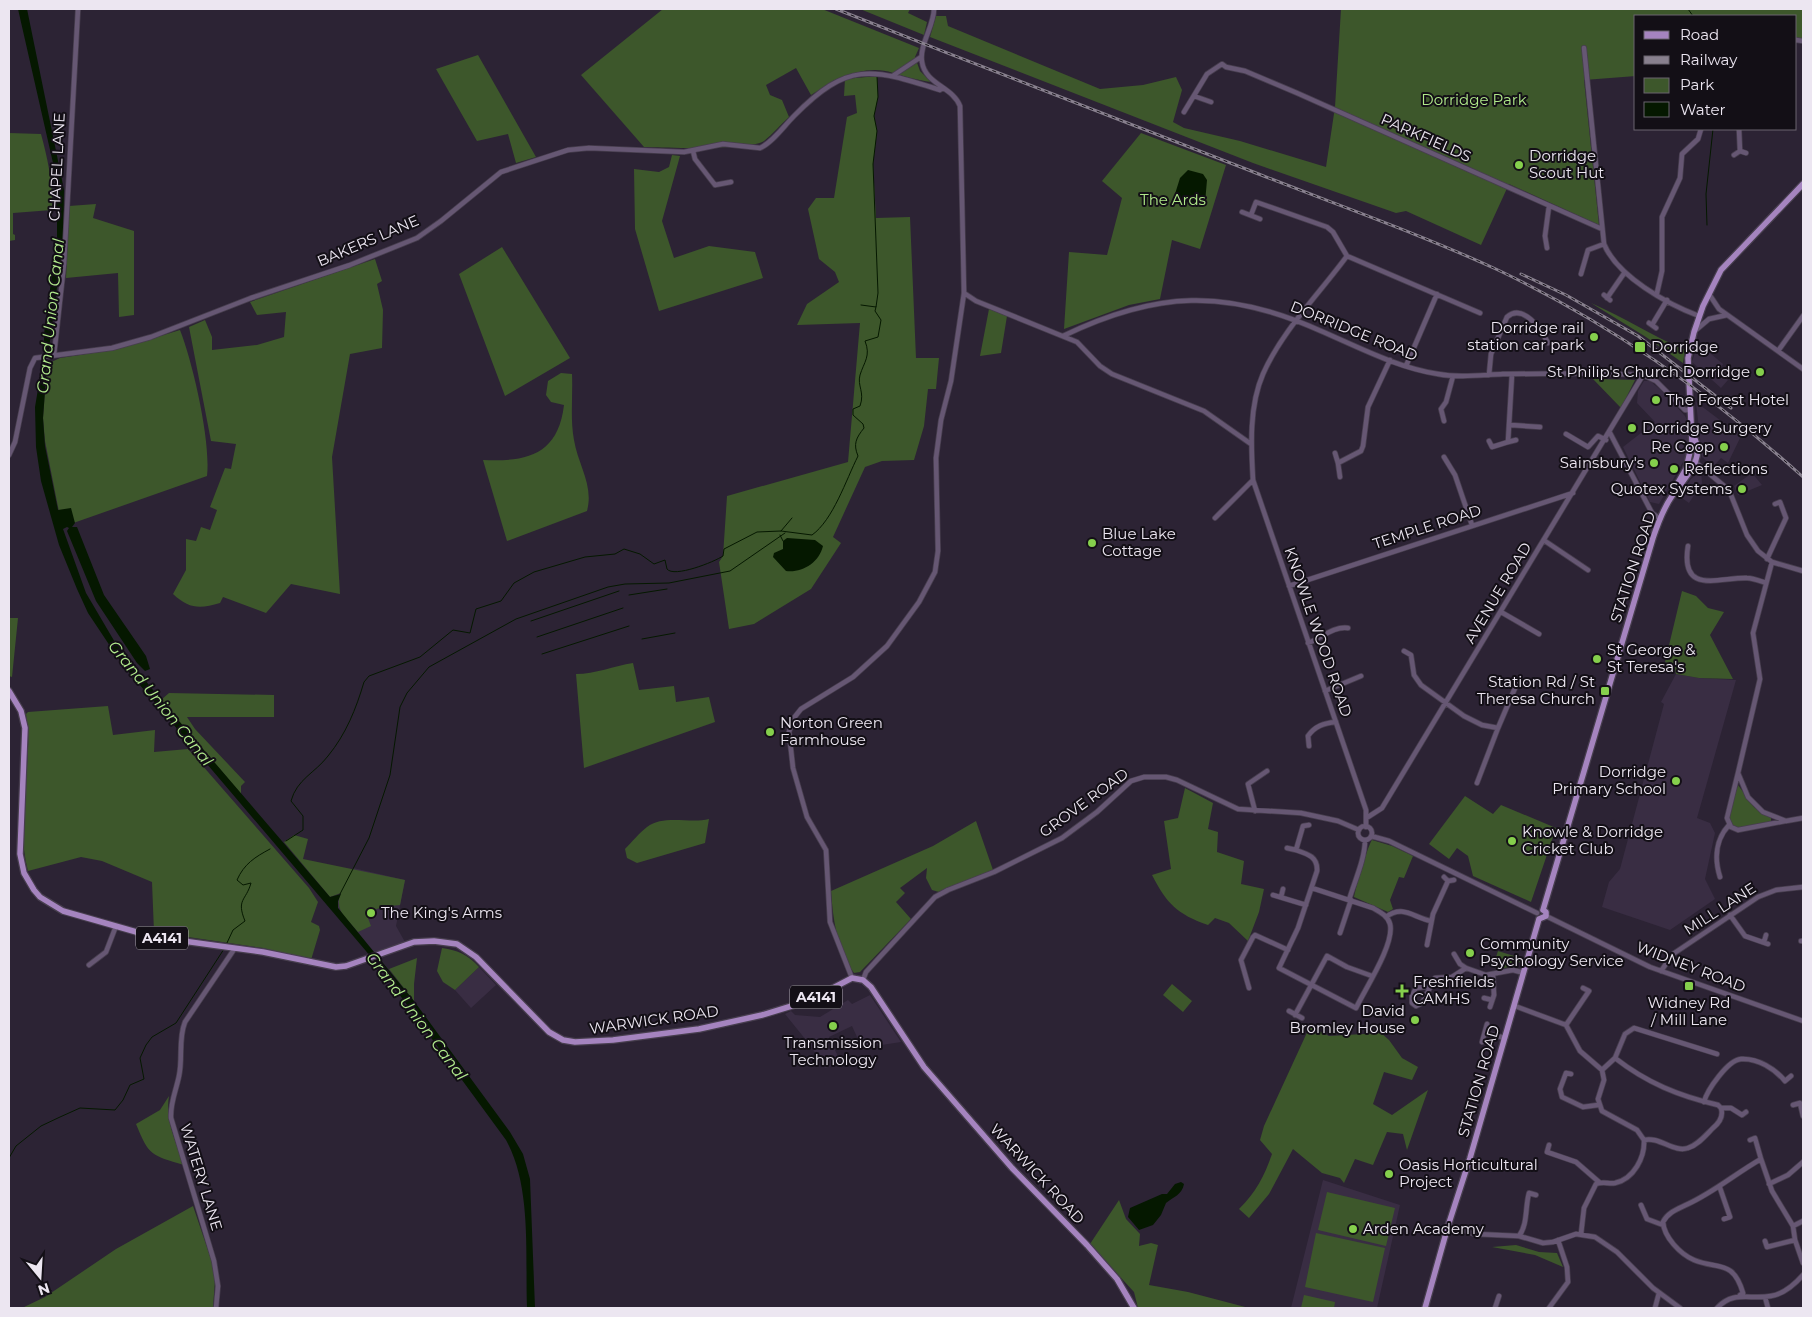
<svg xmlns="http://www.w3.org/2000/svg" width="1812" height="1317" font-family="Montserrat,sans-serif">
  <rect width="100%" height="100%" fill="#2c2334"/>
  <path fill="#392d43" d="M1698,343L1723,364L1718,373L1728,380L1721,388L1692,362Z
    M1644,381H1650L1661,390L1685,416L1691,429L1687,455L1659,504L1650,502L1623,447L1655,422L1637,403L1638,391Z
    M1696,402L1741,436L1728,463L1721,458L1713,467L1702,457Z
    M1701,471L1702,483L1689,503L1679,496L1691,479Z
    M1752,473L1762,485L1738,495L1734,486Z
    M1676,674L1699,678L1736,680L1697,818L1710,823L1715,833L1705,879L1715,899L1670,930L1602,907L1609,882L1620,869L1664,704L1661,702Z
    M353,868L405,880L396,926L405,942L374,952L338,908V901Z
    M479,967L496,985L471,1008L455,990Z
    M870,995L901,1042L862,1048L852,1026L829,1037L841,1063L825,1068L810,1045L785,1014L791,1011L795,1015L820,1017L848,1000L852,1004Z
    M1323,1180L1400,1205L1377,1308H1291Z"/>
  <path fill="#3d572b" d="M663,9H822L919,48L915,57L920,71L931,82C917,80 906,77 893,73C863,63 835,81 811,95L796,68L766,85L770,95L782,100L789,117C781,124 773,134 764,141C751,150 664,148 644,147L581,75Z
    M860,9H910L908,13L927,22L924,35Z
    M1341,9H1803V39L1796,38V16H1636V76L1584,80L1599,225L1509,184L1481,245L1406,211L1396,213L1253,163L930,37L936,16H946L948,26L1100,89L1143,85L1176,77L1182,90L1173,122L1184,128L1240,141L1326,167L1335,107Z
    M478,55L536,157L516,163L508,134L477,141L436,69Z
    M877,76L878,97L874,116L877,131L873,164L876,218L910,217L916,358H939L936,389H928L924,426L914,460L882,461L865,467L833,537L841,543L811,589L754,624L729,629L719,562L723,556L727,496L848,462L860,323L797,325L807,304L839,282L835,272L819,259L808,209L816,198H834L847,117L857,113L855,95L844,96L845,79Z
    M9,133L41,134C48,160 53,183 52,210L13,213V234L15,235V240L9,241Z
    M1141,133L1226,165L1200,249L1172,240L1160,299L1129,305L1064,329L1069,252L1107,255L1122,198L1102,181Z
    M672,155L680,156L662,221L674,258L709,246L755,252L763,278L659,311L635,229L634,169L659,172L669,167Z
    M96,204L93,218L134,231V315L119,317L118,273L66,278L69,206Z
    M502,247L570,358L505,396L459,274Z
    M375,259L382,281L377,284L383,310L382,348L350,354L332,457L340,594L291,584L266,613L223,597L220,603C200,609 189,609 173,594L186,570V539L196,541L201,527L210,530L217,510L210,507L225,468L231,469L236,444L211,441L189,327L205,320L212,337V350L257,345L284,337L286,312L257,315L250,302Z
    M1591,303C1623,317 1653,336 1685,350L1683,363L1646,337Z
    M989,309L1007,316L1001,353L980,356Z
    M180,330C193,363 211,442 207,476L62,527L45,441L43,418L47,364L60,358L118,349Z
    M561,373L572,374C573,396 570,418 574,440C578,465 594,485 587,511L507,541L483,460C527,462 558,455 564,405L551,402L546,395L548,381Z
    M1593,379H1599L1635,380L1621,408Z
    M1682,591L1696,596L1708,608L1724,612L1710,635L1733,679L1699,678L1676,674L1674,665L1665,662Z
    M9,618H18L12,677L9,676Z
    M633,663L639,690L674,686L676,702L709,697L715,722L584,768L576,674C595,674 614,666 633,663Z
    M169,693L274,695V717H187L195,729L245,782L241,786V794L161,700Z
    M108,706L113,735L155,730L154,752L188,749L309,888L318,902L311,922L319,926L320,930L311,960L263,948L154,932L152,882L102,861L81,857L28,871C17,830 27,789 28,748C29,737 27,725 26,714L28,712Z
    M1738,785L1754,807L1771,818V822L1735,828L1730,824L1729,814Z
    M1185,788L1213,803L1208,829L1218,832L1217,852L1244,861L1241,884L1264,889L1259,912L1248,941L1229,923L1215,918L1208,925C1177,914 1167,904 1152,875L1171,869L1164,821L1178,818Z
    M1465,796L1493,814L1501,805L1556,828L1531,902L1473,876L1468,856L1457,848L1449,859L1429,844Z
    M709,819L705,843L637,863L627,858L625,849C632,842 639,833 647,827C664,814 690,824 709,819Z
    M976,821L993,870L939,892L932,890L926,878L927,868L900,888L905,893L896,902L911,919L860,972L854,973C837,949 833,919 831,891L933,846Z
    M294,835L308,839L303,859L405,880L400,905L382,907L366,913L371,926L358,932C348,920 333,910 341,893L330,897L284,842Z
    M1372,840L1392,846L1413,856L1404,878L1399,877L1390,900L1393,909L1388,912L1354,897C1356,887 1368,845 1372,840Z
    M442,948C458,950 468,955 479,967L455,990L443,982L437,971Z
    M1498,951L1524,959L1515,965L1498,970L1493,966Z
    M417,958L414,984V1001L389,969Z
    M1172,984L1192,1001L1183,1012L1163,995Z
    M1310,1026L1329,1036L1381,1033L1389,1040L1402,1058L1418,1067L1412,1080L1384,1072L1373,1104L1392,1115L1428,1090L1407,1150L1403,1134L1387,1132L1373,1165L1355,1159L1344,1183L1340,1178L1322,1173L1293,1149L1269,1194L1249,1218L1239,1209C1256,1192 1264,1177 1272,1154L1260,1140L1264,1126Z
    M169,1096C165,1120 176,1143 184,1165C151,1155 149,1156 136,1124L160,1110Z
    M1327,1192L1395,1208L1386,1246L1318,1230Z
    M1119,1200L1126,1219L1140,1234L1139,1246L1151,1243L1158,1245L1149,1285L1188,1292L1249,1308H1138L1134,1292L1090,1244Z
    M193,1206L213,1265L215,1280L213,1308H22L45,1297L116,1249Z
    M1316,1233L1385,1248L1373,1302L1305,1287Z
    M1516,1245L1539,1252L1557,1253L1563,1267L1535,1255L1492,1247Z
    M1304,1295L1335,1302L1334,1308H1301Z"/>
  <path fill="#051800" d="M18,9H27L64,190L63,241L47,364L43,418L45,446L58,510L71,508L75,523L72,527H77L104,595L146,656L150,669L145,671L137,663L96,601L67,531L69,528L67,527L63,529L86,593L116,644L161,700L330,897L341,894L338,901V908L414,1001L510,1132L523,1154L530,1179L535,1308H527C525,1255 532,1187 506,1140L377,964L122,664L88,613L77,589L59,545L41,481L36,447L35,407L44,353V334L57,238V202L53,163Z
    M1188,170L1203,174L1207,180L1205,203L1200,207L1179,198L1175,194L1180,178Z
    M787,538L815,540L823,546C819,563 802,573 786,571L773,557L774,553L783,549V541Z
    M1181,1182L1184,1184C1182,1195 1173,1197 1166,1203L1161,1215L1153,1225L1139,1230L1128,1217L1130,1208L1162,1194H1167L1175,1184Z"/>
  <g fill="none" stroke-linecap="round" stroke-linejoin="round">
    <path stroke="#051800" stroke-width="1" d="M1688,9L1693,16
      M1707,225L1706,194L1713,129
      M861,305L876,307L878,293L873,164L877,131L874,116L878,97L877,76
      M781,531L792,518
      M780,535L783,541
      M629,595L667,589
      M531,621L619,591
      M537,637L623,608
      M642,639L675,633
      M542,654L629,626
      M286,841L303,830V816L291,801C297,779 315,773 328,756C346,734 356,709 364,682L369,676L420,657L453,630L470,633L476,609L501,601L514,583L534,572L585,557L615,554L624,549L640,554L654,564L665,560L667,569C674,578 714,562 723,556L724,549L757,532L781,531L812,535C833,520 846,480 858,456C853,444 856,438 864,428L863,424L853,415V409L860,406C865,392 857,386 860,375C864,362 871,356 865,341L878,337L881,320L875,311L876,307
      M340,894L369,838L390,775L400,707L407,693L429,667L516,619L608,587L625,584L669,583L730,571L785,533
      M226,945L233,930L245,921C236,899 246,901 251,883L243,885L237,880C244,864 255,857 270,849
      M9,1158L16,1146L41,1126L60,1117L80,1108L115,1110L123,1100L130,1085L144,1079L140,1058L146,1045L152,1037L176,1023L224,949"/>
    <defs>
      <path id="minor" d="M1796,40L1803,41
        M1584,48L1604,244C1617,276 1667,304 1699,316
        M894,75L921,57
        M1194,96L1211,102
        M1184,112L1207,74L1222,64L1226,67L1245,71L1297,93L1602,229
        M1739,129L1740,151
        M693,151L695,159L715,185L731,182
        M1734,155L1740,151L1746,153
        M1242,212L1260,219
        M1251,215L1256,202L1327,227L1333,232L1347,256L1480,313
        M1547,248L1545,236L1549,206
        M1347,256C1319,294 1282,331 1263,374C1249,406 1251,446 1253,480L1366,810V827
        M1581,274L1588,250L1604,244
        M964,293L976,301L1077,342L1100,366L1112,374L1204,411L1251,444
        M1657,293L1662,271V217L1680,178L1682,154L1698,139L1701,129
        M1709,294L1719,309L1803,369
        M1604,295L1610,300
        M1607,298L1625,272
        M1649,323L1656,328
        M1652,325L1667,300
        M1696,330L1709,319L1727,315
        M1063,336C1156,291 1226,288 1321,331C1358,347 1398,368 1438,374C1459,378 1481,375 1503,374C1548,374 1598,372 1643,375L1656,381L1685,410H1690
        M1778,351L1803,316
        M54,355L64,264L78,9
        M1406,366L1437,294
        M1489,375L1491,354L1507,317C1523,303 1541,329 1548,343
        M1444,421L1441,409L1446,402L1453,376
        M1511,425L1540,427
        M1610,433L1652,513L1659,518
        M1566,434L1588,447L1598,436L1606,440
        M1489,441L1492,447L1508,442L1512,374
        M1508,442L1516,440
        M1335,453L1338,463
        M9,455L15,442L30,368L35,358L112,348L151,337L251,298L350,265L417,238L441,221L501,172L568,150L589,148L684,152L723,144L760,148C772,143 784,126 794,116C848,61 871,68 940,90L942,88
        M1444,457L1455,475L1472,525
        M1694,461L1729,490L1747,535L1758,551L1772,562L1803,571
        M1340,477L1338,463L1361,451L1363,446L1368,407L1390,360
        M1215,518L1253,480
        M1545,541L1588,570
        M1688,546C1680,596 1720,577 1747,578C1753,578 1760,581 1766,583
        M1767,559L1786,518L1780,502L1775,504
        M1772,562L1753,633L1760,679L1738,773L1748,797L1763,812L1786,821L1803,818
        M1289,586L1573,493
        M1501,612L1539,634
        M1308,643C1322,638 1333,626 1348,628
        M1404,651L1411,655L1414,675L1421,685L1464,716L1482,725L1498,728L1518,681
        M1325,691L1361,676
        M1309,746L1308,736C1315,726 1324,723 1336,722
        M1738,773L1727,818L1731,827L1738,830L1785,821
        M1477,783L1498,728
        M1255,811L1248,784L1267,771
        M1368,817L1382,808L1643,375
        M1309,825L1303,826L1296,850C1308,854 1318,857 1317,871L1298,928L1279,968L1356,1008C1365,989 1395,944 1390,924C1388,916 1380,912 1373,908L1312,888
        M1358 833a7 7 0 1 1 14 0a7 7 0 1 1-14 0Z
        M1371,836L1389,841L1537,913
        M1287,848L1296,850
        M1444,877L1448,881L1454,880
        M1720,877C1714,858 1716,839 1729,825
        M1273,895L1306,905
        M1281,897L1283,889
        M1349,900C1355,880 1365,859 1365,840
        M1730,915L1745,936L1768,944
        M1546,916L1650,967L1803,1021
        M1386,917C1403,904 1414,918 1431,921
        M1340,933L1351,900
        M1801,941H1803
        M1764,942L1766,935
        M1427,945L1433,914L1448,881
        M1454,954L1460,964L1466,968L1486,975L1513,970L1524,973
        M89,965L106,952L116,926
        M1661,971L1673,954L1758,897L1776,890L1803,887
        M852,978L830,922L826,850L807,817L793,768L789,732L793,719L801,709L853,677L887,646L919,602L935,572L938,551L936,458L941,420L951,381L964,293L960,106C953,87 925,84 922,62C919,45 934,26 934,9
        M863,980L866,972L935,897L948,890L994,872L1062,838L1097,812L1131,781L1144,777H1166L1177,780L1238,809L1301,813L1338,821L1359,830
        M1430,986L1416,988L1412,996V1003L1416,1006L1422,1003L1435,978L1452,977L1466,968
        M1249,988L1241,960L1253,937L1255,935L1288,950
        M1484,998L1492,1000
        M1515,1006L1566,1025L1580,1051L1602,1070L1604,1080L1598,1099L1602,1111L1637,1130L1644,1140C1645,1157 1634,1179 1615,1183C1608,1184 1603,1181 1596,1184L1584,1208L1581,1234
        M1490,1007L1494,995L1493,975
        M1289,1011L1302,1018
        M1295,1015L1327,956L1347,967L1372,976
        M1566,1025L1589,991L1583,988
        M1485,1033L1505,1038
        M1482,1042L1487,1024
        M1615,1058L1625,1034L1634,1028L1717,1054
        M1602,1070L1615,1058C1647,1083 1679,1096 1718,1105L1721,1108H1731L1742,1115L1746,1112
        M1571,1074L1566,1073L1560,1089L1562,1097L1583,1107L1598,1105
        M1704,1102C1707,1090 1728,1060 1741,1059C1758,1058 1775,1069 1785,1081L1791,1076
        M1793,1105L1800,1103L1803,1116
        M1644,1140C1659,1136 1674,1153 1688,1148C1698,1145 1706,1135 1713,1128C1719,1123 1724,1117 1721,1108
        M1750,1140L1755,1138L1761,1159
        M1549,1145L1547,1152L1576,1162L1599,1182
        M1769,1184L1788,1175L1803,1162
        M1720,1188L1730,1217L1724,1219
        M1641,1205L1647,1219L1663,1225
        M1448,1226L1475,1234L1519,1236L1543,1243L1553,1242L1576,1234L1595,1237L1617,1252L1653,1288L1680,1308
        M1793,1226L1803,1221
        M1519,1236C1528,1224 1525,1207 1529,1193L1536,1195
        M1765,1241L1767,1247L1795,1240
        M1740,1295L1743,1293C1733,1259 1718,1270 1694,1260C1680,1254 1664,1237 1663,1222C1668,1212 1678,1209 1688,1204C1714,1192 1735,1174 1761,1159L1772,1191L1793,1226L1795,1240L1803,1263
        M1765,1297L1768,1308
        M216,1308L218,1286L214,1261L171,1118C170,1103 176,1091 179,1076C183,1058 178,1039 185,1022L235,948
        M1495,1308L1499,1296
        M1549,1308L1568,1282L1567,1267L1558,1240
        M1655,1308L1659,1293
        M1717,1308C1734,1290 1750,1300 1771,1296C1784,1294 1795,1284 1803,1275"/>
      <path id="major" d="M1675,488L1686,469L1692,443L1688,358L1694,332L1703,306L1721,270L1803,184
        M9,691L21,711L25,728L20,854L24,873L34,890L40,897L63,911L154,937L263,952L336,967L346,966L414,942L434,941L457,944L476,957L549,1032L563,1040L575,1042L613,1040L699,1029L762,1015L808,1001L852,978L863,980L871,987L924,1067L1012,1168L1087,1245L1117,1279L1134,1308
        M1543,910L1653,538C1658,523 1663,509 1672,496C1685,476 1707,460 1693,435
        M1539,919L1546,916V912L1543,910
        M1425,1308L1448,1226L1470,1158L1539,919"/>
    </defs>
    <use href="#minor" stroke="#473e4e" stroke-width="6"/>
    <use href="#major" stroke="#473e4e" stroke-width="8"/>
    <use href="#minor" stroke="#665773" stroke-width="4.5"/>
    <use href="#major" stroke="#a584bf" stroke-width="5.5"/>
    <defs>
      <path id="rail" d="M836,9C974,64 1113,117 1251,171C1334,204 1418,233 1498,270C1609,323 1712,395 1803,477
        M1521,274L1566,295L1638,336L1731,408"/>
    </defs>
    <use href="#rail" stroke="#88808e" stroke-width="3"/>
    <use href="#rail" stroke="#130f16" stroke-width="1" stroke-dasharray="4" stroke-linecap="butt"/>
  </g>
  <g fill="#85cf4c" stroke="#130f16" stroke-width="2">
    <circle cx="1519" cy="165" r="5"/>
    <circle cx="1594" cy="337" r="5"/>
    <rect x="1634" y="341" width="12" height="12" rx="2.5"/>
    <circle cx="1760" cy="372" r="5"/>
    <circle cx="1656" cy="400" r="5"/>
    <circle cx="1632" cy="428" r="5"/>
    <circle cx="1724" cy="447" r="5"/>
    <circle cx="1654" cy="463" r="5"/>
    <circle cx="1674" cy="469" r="5"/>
    <circle cx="1742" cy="489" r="5"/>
    <circle cx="1092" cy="543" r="5"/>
    <circle cx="1597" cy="659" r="5"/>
    <rect x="1600" y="686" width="10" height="10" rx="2.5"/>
    <circle cx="770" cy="732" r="5"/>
    <circle cx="1676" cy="781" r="5"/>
    <circle cx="1512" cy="841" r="5"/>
    <circle cx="371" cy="913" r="5"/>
    <circle cx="1470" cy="953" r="5"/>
    <rect x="1684" y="981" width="10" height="10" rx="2.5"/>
    <path d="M1399.5 983.5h5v5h5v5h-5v5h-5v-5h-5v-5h5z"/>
    <circle cx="1415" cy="1020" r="5"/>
    <circle cx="833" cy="1026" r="5"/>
    <circle cx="1389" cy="1174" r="5"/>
    <circle cx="1353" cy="1229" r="5"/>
  </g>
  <g text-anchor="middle" stroke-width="4" stroke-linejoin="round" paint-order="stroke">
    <g fill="#130f16" stroke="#aba6af" stroke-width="1">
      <rect x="136" y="926.5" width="52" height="23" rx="4"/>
      <rect x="790" y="985.5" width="52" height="23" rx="4"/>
    </g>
    <g font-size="14" font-weight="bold" fill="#ece6f1">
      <text x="162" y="943">A4141</text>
      <text x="816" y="1002">A4141</text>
    </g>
    <g font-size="15" fill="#b0ea8a" stroke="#130f16">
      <text x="1474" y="105">Dorridge Park</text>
      <text x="1173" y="205">The Ards</text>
    </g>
    <g font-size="15" fill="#ece6f1" stroke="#130f16">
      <text transform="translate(1426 138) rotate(24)" y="5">PARKFIELDS</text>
      <text transform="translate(57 167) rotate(-87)" y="5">CHAPEL LANE</text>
      <text transform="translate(368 241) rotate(-23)" y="5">BAKERS LANE</text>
      <text transform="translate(1354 331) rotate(22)" y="5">DORRIDGE ROAD</text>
      <text transform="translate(1427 527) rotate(-18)" y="5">TEMPLE ROAD</text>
      <text transform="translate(1633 567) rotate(-72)" y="5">STATION ROAD</text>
      <text transform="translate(1498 593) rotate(-59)" y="5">AVENUE ROAD</text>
      <text transform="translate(1318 632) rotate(71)" y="5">KNOWLE WOOD ROAD</text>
      <text transform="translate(1084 803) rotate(-36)" y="5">GROVE ROAD</text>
      <text transform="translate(1720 909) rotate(-33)" y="5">MILL LANE</text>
      <text transform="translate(1691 967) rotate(21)" y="5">WIDNEY ROAD</text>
      <text transform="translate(654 1020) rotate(-8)" y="5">WARWICK ROAD</text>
      <text transform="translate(1479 1081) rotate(-74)" y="5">STATION ROAD</text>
      <text transform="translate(1037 1174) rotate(47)" y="5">WARWICK ROAD</text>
      <text transform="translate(201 1177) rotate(73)" y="5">WATERY LANE</text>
    </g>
    <g font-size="15" fill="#ece6f1" stroke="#130f16" text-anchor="start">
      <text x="1529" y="161">Dorridge<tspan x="1529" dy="17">Scout Hut</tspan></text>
      <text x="1584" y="333" text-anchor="end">Dorridge rail<tspan x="1584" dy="17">station car park</tspan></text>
      <text x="1651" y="352">Dorridge</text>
      <text x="1750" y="377" text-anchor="end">St Philip's Church Dorridge</text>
      <text x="1666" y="405">The Forest Hotel</text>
      <text x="1642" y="433">Dorridge Surgery</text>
      <text x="1714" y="452" text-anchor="end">Re Coop</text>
      <text x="1644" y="468" text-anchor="end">Sainsbury's</text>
      <text x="1684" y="474">Reflections</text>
      <text x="1732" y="494" text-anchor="end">Quotex Systems</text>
      <text x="1102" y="539">Blue Lake<tspan x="1102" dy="17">Cottage</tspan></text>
      <text x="1607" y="655">St George &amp;<tspan x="1607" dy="17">St Teresa's</tspan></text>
      <text x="1595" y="687" text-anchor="end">Station Rd / St<tspan x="1595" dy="17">Theresa Church</tspan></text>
      <text x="780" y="728">Norton Green<tspan x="780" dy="17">Farmhouse</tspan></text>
      <text x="1666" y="777" text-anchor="end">Dorridge<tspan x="1666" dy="17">Primary School</tspan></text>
      <text x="1522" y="837">Knowle &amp; Dorridge<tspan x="1522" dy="17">Cricket Club</tspan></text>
      <text x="381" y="918">The King's Arms</text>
      <text x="1480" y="949">Community<tspan x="1480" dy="17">Psychology Service</tspan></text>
      <text x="1413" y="987">Freshfields<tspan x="1413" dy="17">CAMHS</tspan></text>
      <text x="1689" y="1008" text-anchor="middle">Widney Rd<tspan x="1689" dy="17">/ Mill Lane</tspan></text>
      <text x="1405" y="1016" text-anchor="end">David<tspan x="1405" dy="17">Bromley House</tspan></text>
      <text x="833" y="1048" text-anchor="middle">Transmission<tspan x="833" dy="17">Technology</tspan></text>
      <text x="1399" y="1170">Oasis Horticultural<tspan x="1399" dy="17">Project</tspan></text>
      <text x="1363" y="1234">Arden Academy</text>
    </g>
    <g font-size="16" font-style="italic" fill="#b2ec8d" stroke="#130f16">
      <text transform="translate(50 316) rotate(-84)" y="6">Grand Union Canal</text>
      <text transform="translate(161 703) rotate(51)" y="6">Grand Union Canal</text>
      <text transform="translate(417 1016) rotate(53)" y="6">Grand Union Canal</text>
    </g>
  </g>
  <rect width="1812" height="1317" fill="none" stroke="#ece6f1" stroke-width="20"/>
  <rect x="1634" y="15" width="162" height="115" fill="#130f16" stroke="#6a656e"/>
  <rect x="1644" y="31" width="25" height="8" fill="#a584bf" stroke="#6a656e"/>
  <text x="1680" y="40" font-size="15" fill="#ece6f1">Road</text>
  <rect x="1644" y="56" width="25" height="8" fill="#88808e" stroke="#6a656e"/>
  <text x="1680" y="65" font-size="15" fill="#ece6f1">Railway</text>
  <rect x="1644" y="78" width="25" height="15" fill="#3d572b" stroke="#6a656e"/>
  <text x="1680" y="90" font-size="15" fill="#ece6f1">Park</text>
  <rect x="1644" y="102" width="25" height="15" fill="#051800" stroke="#6a656e"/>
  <text x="1680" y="115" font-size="15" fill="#ece6f1">Water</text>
  <g transform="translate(40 1277) rotate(162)" stroke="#130f16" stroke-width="4" paint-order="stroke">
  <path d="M0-4L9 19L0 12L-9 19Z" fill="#ece6f1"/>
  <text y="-8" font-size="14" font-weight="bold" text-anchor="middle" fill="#ece6f1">N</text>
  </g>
</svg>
